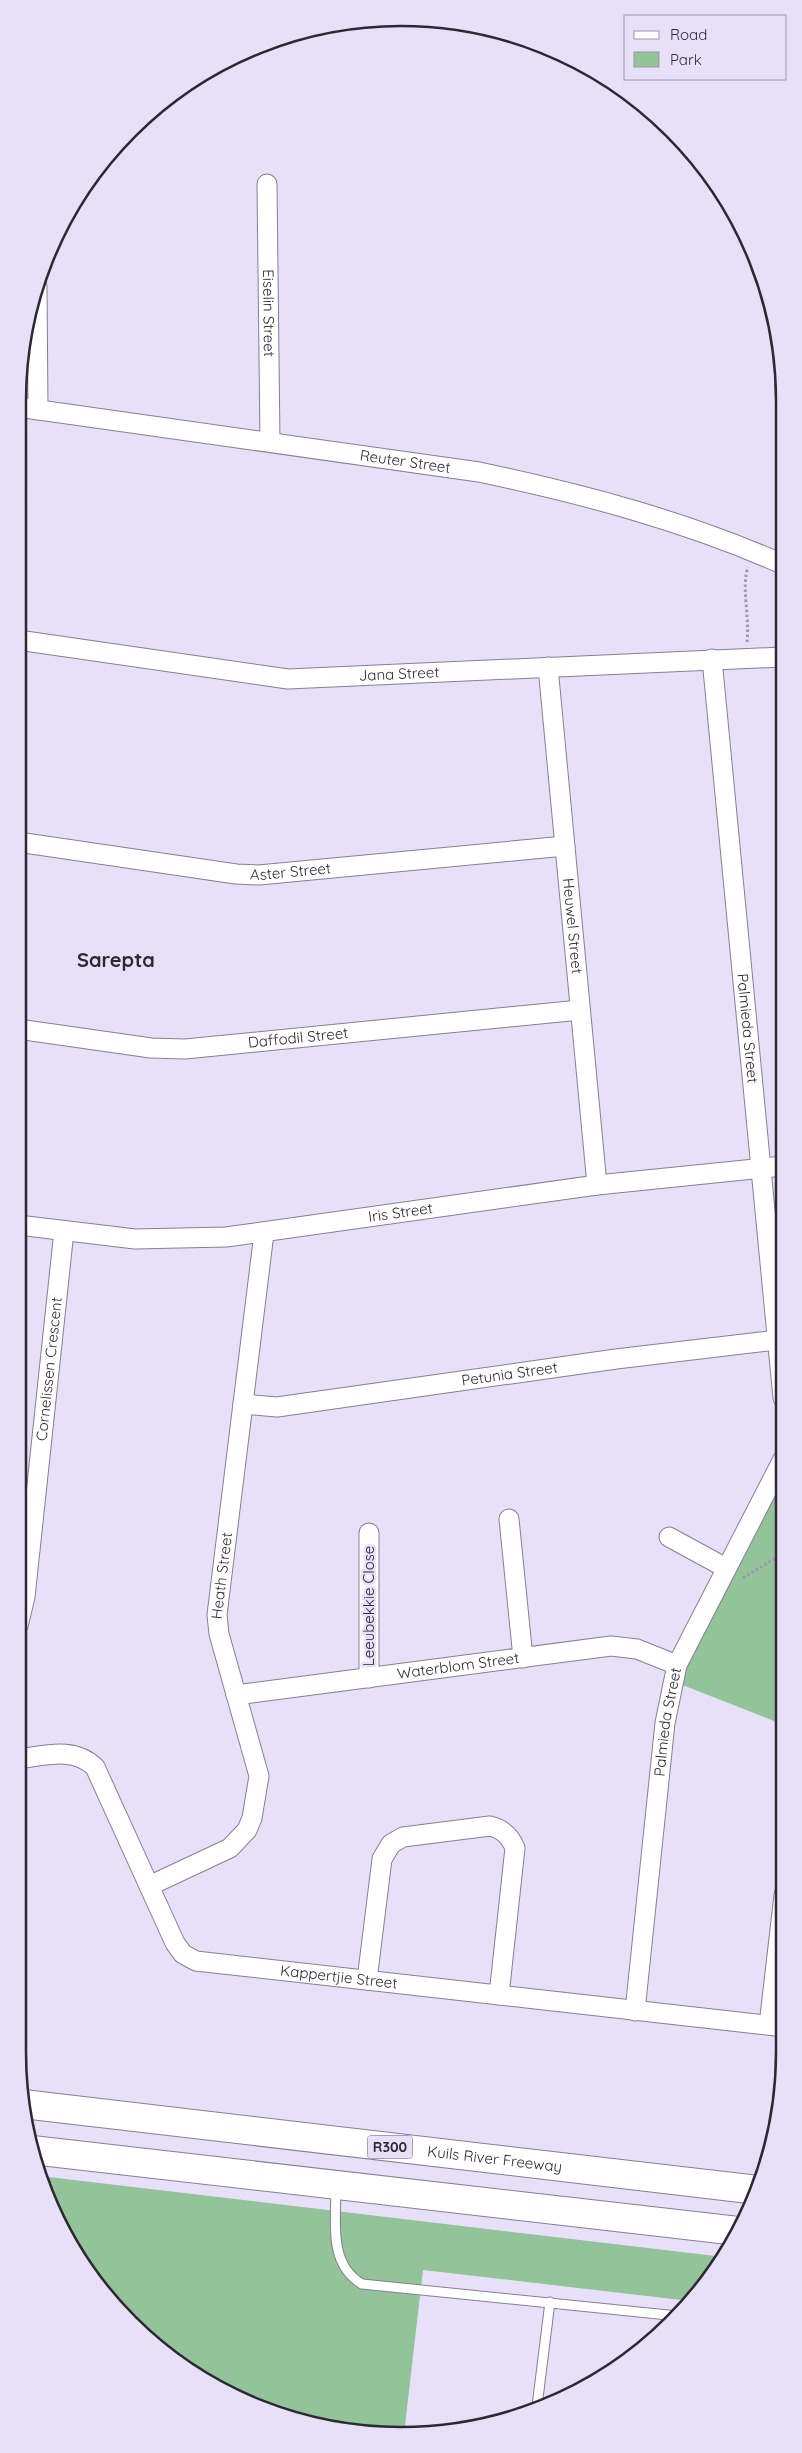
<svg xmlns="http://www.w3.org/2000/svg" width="802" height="2453" font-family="Quicksand,sans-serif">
  <rect width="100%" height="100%" fill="#e8dff9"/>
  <path fill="#92c399" d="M783,1477L784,1725L680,1684L686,1665Z
    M40,2176L724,2257L690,2301L423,2270L404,2434L351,2432L231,2396L168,2356L113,2305L47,2198Z"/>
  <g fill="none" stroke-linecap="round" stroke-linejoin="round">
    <defs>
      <path id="service" d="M336,2187C336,2221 328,2264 362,2284L678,2316
        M537,2406L550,2302"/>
      <g id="minor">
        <path id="s1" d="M267,184L270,442"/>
        <path d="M37,286L38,410"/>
        <path id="s2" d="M18,407L479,472C583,494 685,521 782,564"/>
        <path id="s3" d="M18,640L288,679L782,657"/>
        <path id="s4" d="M712,659L783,1398"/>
        <path id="s5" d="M548,667L597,1185"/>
        <path id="s6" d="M18,842L236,874L259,875L565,846"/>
        <path id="s7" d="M18,1029L151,1048L185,1049L580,1010"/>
        <path id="s8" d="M18,1225L135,1239L226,1237L597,1185L783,1166"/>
        <path id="s9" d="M243,1404L277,1407L616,1359L777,1340"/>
        <path d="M509,1519L523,1658"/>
        <path d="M669,1537L726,1568"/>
        <path id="s10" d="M18,1626L25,1597L64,1231"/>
        <path d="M369,1678V1533"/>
        <path id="s11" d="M236,1695L611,1646L637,1649L677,1665"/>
        <path id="s12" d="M18,1759C44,1756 73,1746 95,1767L175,1943L183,1954L196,1961L784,2027"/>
        <path id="s13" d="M149,1886L230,1848L247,1830L252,1818L259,1776L219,1634L217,1615L264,1233"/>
        <path d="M367,1980L382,1859L391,1844L403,1837L490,1826C503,1829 510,1836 515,1848L499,1995"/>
        <path id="s14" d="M635,2011L665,1723L677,1665L783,1459"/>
        <path d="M769,2025L784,1895"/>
      </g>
      <g id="motorway">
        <path id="s15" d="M23,2104L758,2190"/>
        <path d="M32,2150L738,2231"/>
      </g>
    </defs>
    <use href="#service" stroke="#877e97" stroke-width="11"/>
    <use href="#minor" stroke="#877e97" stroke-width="21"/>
    <use href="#motorway" stroke="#877e97" stroke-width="30"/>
    <path stroke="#9f98ac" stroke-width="3" stroke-dasharray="2.5 2.5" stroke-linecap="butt" d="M747,642C750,619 741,586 748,567
      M743,1578L784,1553"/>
    <use href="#service" stroke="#fff" stroke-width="9"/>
    <use href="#minor" stroke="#fff" stroke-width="19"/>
    <use href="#motorway" stroke="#fff" stroke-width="28"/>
  </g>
  <g text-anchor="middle" stroke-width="5" stroke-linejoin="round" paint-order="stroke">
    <rect fill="#e8dff9" stroke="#64606e" stroke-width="1" x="367.5" y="2135.5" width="45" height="23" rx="4"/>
    <g font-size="14" font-weight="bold" fill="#2c2933">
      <text x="390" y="2152">R300</text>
    </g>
    <g font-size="15" fill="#2c2933" stroke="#e8dff9">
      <text dy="5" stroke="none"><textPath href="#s1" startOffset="129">Eiselin Street</textPath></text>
      <text dy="5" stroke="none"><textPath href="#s2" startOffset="391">Reuter Street</textPath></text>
      <text dy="5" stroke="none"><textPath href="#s3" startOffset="384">Jana Street</textPath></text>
      <text dy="5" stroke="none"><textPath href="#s6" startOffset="275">Aster Street</textPath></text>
      <text dy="5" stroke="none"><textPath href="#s5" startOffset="260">Heuwel Street</textPath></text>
      <text dy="5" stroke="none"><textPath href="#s4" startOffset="371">Palmieda Street</textPath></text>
      <text dy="5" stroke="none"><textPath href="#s7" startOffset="282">Daffodil Street</textPath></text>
      <text dy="5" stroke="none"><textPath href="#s8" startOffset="385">Iris Street</textPath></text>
      <text dy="5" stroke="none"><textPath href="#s10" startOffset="259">Cornelissen Crescent</textPath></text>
      <text dy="5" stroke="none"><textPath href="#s9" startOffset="269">Petunia Street</textPath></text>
      <text dy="5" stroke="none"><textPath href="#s13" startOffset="376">Heath Street</textPath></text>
      <text transform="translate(369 1606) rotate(-90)" y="5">Leeubekkie Close</text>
      <text dy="5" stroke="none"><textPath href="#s11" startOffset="224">Waterblom Street</textPath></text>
      <text dy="5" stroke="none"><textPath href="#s14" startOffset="291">Palmieda Street</textPath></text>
      <text dy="5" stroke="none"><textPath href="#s12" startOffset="446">Kappertjie Street</textPath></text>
      <text dy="5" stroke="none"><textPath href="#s15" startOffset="475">Kuils River Freeway</textPath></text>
    </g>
    <g font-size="20" font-weight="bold" fill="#2c2933" stroke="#e8dff9">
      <text x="116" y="967">Sarepta</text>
    </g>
  </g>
  <path d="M0 0H802V2453H0ZM401 26H401A375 375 0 0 1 776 401V2052A375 375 0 0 1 401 2427H401A375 375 0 0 1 26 2052V401A375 375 0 0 1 401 26Z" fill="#e8dff9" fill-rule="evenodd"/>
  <path fill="none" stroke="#2c2933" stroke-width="2.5" d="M401 26H401A375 375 0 0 1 776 401V2052A375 375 0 0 1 401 2427H401A375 375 0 0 1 26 2052V401A375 375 0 0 1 401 26Z"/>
  <rect x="624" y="15" width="162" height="65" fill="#e8dff9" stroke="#9d96aa"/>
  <rect x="634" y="31" width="25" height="8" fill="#ffffff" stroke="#9d96aa"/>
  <text x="670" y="40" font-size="15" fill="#2c2933">Road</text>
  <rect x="634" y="52" width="25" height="15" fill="#92c399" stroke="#9d96aa"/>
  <text x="670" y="65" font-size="15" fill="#2c2933">Park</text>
</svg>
